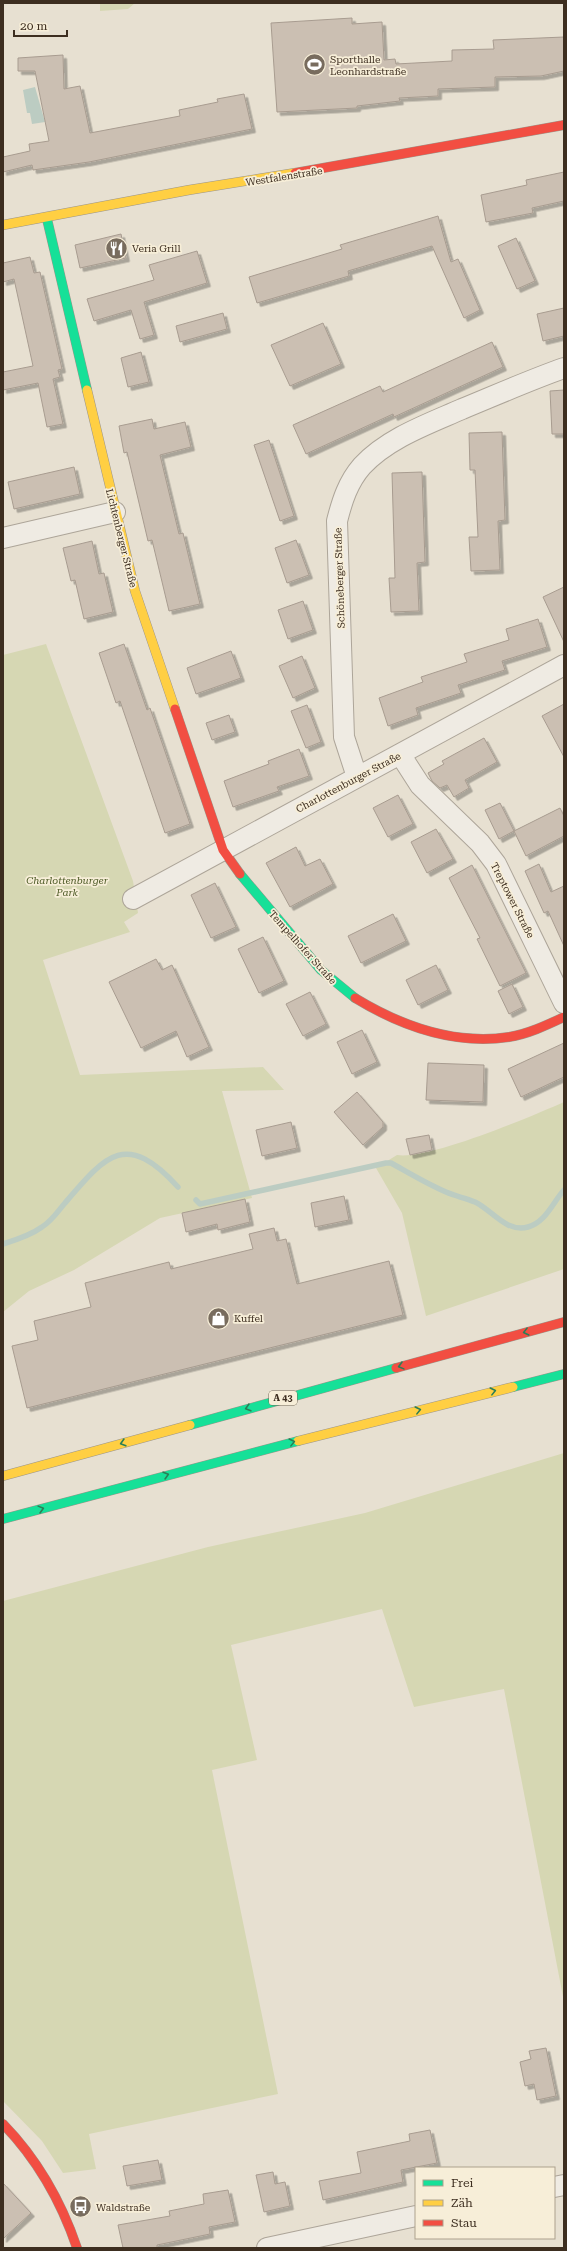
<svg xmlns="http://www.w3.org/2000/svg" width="567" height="2251" font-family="'Roboto Serif',serif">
  <defs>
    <filter id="shadow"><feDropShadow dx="3.5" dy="3.5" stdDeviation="0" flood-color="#0004"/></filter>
  </defs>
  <rect width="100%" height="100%" fill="#e7e0d1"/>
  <path fill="#d6d7b3" d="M100,3H135L128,9L100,11Z
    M46,644L133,881L138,913L124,922L130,932L43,960L80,1075L263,1067L284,1090L222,1091L252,1198L160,1218L74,1270L29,1291L3,1312V655Z
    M564,1102V1269L426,1316L402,1213L376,1168L397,1155C429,1160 530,1117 564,1102Z
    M564,1453V2002L504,1689L414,1707L382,1609L231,1645L257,1760L212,1770L278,2094L89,2134L96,2169L63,2173L42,2141L3,2101V1601L208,1547L365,1513Z"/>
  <path fill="#bcccc2" d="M35,87L45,122L32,124L30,113H27L23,90Z"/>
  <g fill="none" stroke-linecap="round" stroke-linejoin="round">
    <path stroke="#bcccc2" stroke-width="5.5" d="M196,1200L200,1204L386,1163H391C409,1173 427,1184 446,1192C455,1196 465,1198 475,1202C492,1210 506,1233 528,1227C546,1222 553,1202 564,1190
      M3,1244C16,1240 31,1235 42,1227C52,1221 58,1211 65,1203C106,1155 126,1130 178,1187"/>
  </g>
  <path fill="#cbbfb2" stroke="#a89c90" filter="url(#shadow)" d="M352,18V24L382,22L384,60L395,59L396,64L452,61V50L494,49L493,40L564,37V71L541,76L495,77V87L438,89V96L399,98L400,101L357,106V108L277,112L271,23Z
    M63,55L64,89L80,86L90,133L180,116L179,110L218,102L217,99L244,94L252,129L89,162L33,170L32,165L3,172V157L30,151L29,144L49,141L35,71H18V58Z
    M564,172V201L532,208L533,213L486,222L481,195L527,185L526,180Z
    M438,216L451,262L458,259L480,310L464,318L432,246L348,271L349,276L257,303L249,277L342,249L340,245Z
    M121,234L126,258L80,268L75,245Z
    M516,238L535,281L517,289L498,246Z
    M197,251L207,283L144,302L154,335L140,339L131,310L94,321L87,299L154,280L149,265Z
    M30,257L34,273L40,272L62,369L58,370L60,377L53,379L63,424L47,427L38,383L3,390V372L33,366L14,279L3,282V263Z
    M564,308V336L543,341L537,314Z
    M223,313L227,329L180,342L176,326Z
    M323,323L341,364L290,386L271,345Z
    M492,342L503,367L394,417L393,414L306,454L293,425L380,386L383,392Z
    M141,352L149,382L128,387L121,358Z
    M564,390V434H552L550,391Z
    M152,419L154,429L185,422L191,447L160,455L179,534L183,533L200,604L169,611L152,540L148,541L127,452L124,453L119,426Z
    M502,432L505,520L498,521L500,570L471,571L469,537H478L475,470H470L469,433Z
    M269,440L294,516L280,521L254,445Z
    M74,467L80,494L14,509L8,482Z
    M422,472L425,562L417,563L419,611L391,612L389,578H395L392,473Z
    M296,540L309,575L287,583L275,548Z
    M92,541L99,574L104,573L113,612L84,619L75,580L71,581L63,548Z
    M564,587V642L543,597Z
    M303,601L313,630L288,639L278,610Z
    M538,619L547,647L502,661L505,670L458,685L461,693L416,708L418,715L388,726L379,698L423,682L421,677L467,662L464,654L509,640L506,629Z
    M124,644L147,710L150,708L190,824L165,833L120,701L116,703L99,653Z
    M231,651L241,678L196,694L187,668Z
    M302,656L315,688L293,698L279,666Z
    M564,704V757L542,716Z
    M307,705L321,742L306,748L291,711Z
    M229,715L235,732L212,740L206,723Z
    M484,738L497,762L465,780L469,788L454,797L447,785L440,788L432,781L428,773L444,764L442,761Z
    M299,749L309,776L277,787L279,791L233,807L224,781L269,764L268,761Z
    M398,795L413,824L388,837L373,808Z
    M500,803L514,831L499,839L485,810Z
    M560,808L564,816V836L526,856L514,831Z
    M436,829L453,859L427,873L411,842Z
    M296,847L305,866L320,859L333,884L290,907L266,863Z
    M539,864L551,892L564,886V946L548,911L544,913L525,871Z
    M472,865L526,973L500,986L477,939L480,938L449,878Z
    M215,883L236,927L211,938L191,895Z
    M393,914L406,941L361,963L348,936Z
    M263,937L284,981L259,993L238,949Z
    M156,959L162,970L172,965L209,1047L187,1057L176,1031L141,1048L109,982Z
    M436,965L448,990L418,1005L406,980Z
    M512,984L523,1007L509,1014L498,991Z
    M310,992L326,1024L303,1036L286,1004Z
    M362,1030L377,1062L352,1074L337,1042Z
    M564,1043V1077L521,1097L508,1069Z
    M428,1063L484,1065L483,1102L426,1100Z
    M357,1092L383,1122V1127L363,1145L334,1112Z
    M291,1122L297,1148L262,1156L256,1130Z
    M429,1135L432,1150L410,1155L406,1139Z
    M344,1196L349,1220L315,1227L311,1203Z
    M245,1199L250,1222L218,1230L217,1224L186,1232L182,1213Z
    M274,1228L277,1241L286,1239L297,1284L389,1261L403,1315L27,1408L12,1346L38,1340L34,1321L91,1307L85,1283L169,1262L171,1269L253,1249L249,1234Z
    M546,2048L556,2096L537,2100L534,2084L525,2086L520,2062L531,2059L529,2051Z
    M430,2130L437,2163L401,2170L403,2182L323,2200L319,2181L361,2173L357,2152L410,2141L409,2134Z
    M158,2160L162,2180L127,2186L123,2166Z
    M273,2172L275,2184L285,2182L290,2206L264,2212L256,2175Z
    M3,2183L31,2213L3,2239Z
    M228,2190L235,2222L209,2227L210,2234L157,2245V2248H123L118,2225L170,2216L169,2211L204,2204L203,2194Z"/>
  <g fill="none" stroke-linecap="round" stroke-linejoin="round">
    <defs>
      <path id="street" d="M3,538L115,512
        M400,754L420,785L480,843L496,864L564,1003
        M357,777L344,737L337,521C342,501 348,482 362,466C388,438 428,424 462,409C496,395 530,380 564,368
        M133,899L564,665
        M554,2187L564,2185
        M267,2248L416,2216"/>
      <path id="fast" d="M47,219L87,390
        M240,874L321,970L355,998
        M513,1387L564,1374
        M190,1425L396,1368
        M3,1519L298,1441"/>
      <path id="slow" d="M3,225L189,190L295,173
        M87,390L135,591L175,709
        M298,1441L513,1387
        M3,1476L190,1425"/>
      <path id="jam" d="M295,173L564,125
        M175,709L223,850L240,874
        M355,998C401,1026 455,1045 509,1037C528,1034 547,1025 564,1017
        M396,1368L564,1322
        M3,2124C38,2160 61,2201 77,2248"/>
    </defs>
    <use href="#street" stroke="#ada599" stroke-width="22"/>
    <use href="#fast" stroke="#9c958a" stroke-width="10"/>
    <use href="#slow" stroke="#9c958a" stroke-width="10"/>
    <use href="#jam" stroke="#9c958a" stroke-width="10"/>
    <use href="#street" stroke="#efebe3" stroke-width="20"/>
    <use href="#fast" stroke="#16e098" stroke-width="9"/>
    <use href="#slow" stroke="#ffcf43" stroke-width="9"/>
    <use href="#jam" stroke="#f24e42" stroke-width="9"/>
  </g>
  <defs><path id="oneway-chevron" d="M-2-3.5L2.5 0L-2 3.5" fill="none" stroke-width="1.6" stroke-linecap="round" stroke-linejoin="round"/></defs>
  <g stroke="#2b7e56">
    <use href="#oneway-chevron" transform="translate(526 1332) rotate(166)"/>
    <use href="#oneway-chevron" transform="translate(401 1366) rotate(165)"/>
    <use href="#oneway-chevron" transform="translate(493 1391) rotate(-14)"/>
    <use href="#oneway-chevron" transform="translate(248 1408) rotate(164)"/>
    <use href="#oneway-chevron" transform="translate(418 1410) rotate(-14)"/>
    <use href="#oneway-chevron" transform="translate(292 1442) rotate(-14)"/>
    <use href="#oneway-chevron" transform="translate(123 1443) rotate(164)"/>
    <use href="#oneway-chevron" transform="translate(166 1475) rotate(-16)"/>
    <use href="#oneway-chevron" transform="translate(41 1509) rotate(-15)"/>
  </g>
  <defs>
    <symbol id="stadium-disc" viewBox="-11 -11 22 22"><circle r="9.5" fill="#786c5e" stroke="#f7eed8"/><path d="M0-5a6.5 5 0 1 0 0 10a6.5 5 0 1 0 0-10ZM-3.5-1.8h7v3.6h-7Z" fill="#fff"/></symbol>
    <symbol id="restaurant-disc" viewBox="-11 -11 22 22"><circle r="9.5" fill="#786c5e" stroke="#f7eed8"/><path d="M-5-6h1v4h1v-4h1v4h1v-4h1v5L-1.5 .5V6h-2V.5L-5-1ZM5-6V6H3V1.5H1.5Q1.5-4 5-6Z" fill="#fff"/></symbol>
    <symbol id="shop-disc" viewBox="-11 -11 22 22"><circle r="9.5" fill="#786c5e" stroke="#f7eed8"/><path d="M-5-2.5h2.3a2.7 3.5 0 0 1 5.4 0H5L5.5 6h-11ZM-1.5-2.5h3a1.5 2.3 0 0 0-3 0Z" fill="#fff"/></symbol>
    <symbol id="bus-disc" viewBox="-11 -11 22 22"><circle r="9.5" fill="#786c5e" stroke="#f7eed8"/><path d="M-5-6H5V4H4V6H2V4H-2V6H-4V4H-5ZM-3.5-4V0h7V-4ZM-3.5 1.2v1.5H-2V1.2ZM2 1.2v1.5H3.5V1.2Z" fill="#fff"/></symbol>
  </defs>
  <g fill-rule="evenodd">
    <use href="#stadium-disc" x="302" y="52" width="25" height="25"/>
    <use href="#restaurant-disc" x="104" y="236" width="25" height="25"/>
    <use href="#shop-disc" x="206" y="1306" width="25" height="25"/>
    <use href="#bus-disc" x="68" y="2194" width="25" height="25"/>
  </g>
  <g text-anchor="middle" stroke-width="3.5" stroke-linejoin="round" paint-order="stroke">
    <rect fill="#f7eed8" stroke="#756857" stroke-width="1" x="269" y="1391" width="28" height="14" rx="3"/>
    <g font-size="9" font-weight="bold" fill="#3d2e20">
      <text x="283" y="1401">A 43</text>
    </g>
    <g font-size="10" fill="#3d2e20" stroke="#f7eed8" text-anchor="start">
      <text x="330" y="63">Sporthalle<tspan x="330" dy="12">Leonhardstraße</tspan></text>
      <text x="132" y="252">Veria Grill</text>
      <text x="234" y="1322">Kuffel</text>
      <text x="96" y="2211">Waldstraße</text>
    </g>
    <g font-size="10" fill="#3d2e20" stroke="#f7eed8">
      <text transform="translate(284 176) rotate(-9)" y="4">Westfalenstraße</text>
      <text transform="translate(122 538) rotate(76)" y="4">Lichtenberger Straße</text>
      <text transform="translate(339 578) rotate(-92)" y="4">Schöneberger Straße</text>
      <text transform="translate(348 782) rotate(-28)" y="4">Charlottenburger Straße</text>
      <text transform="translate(513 900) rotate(63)" y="4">Treptower Straße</text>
      <text transform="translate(303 947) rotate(48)" y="4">Tempelhofer Straße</text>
    </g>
    <g font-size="10" font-style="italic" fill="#4d5a26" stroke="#f7eed8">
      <text x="67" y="884">Charlottenburger<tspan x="67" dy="12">Park</tspan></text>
    </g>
  </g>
  <rect width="567" height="2251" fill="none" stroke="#3d2e20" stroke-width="8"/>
  <rect x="415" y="2167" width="140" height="72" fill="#f7eed8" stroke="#ada18e"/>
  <rect x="423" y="2180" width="20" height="6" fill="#16e098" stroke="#ada18e"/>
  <text x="451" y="2187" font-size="12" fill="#3d2e20">Frei</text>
  <rect x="423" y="2200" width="20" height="6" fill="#ffcf43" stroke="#ada18e"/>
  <text x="451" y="2207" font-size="12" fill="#3d2e20">Zäh</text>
  <rect x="423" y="2220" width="20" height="6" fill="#f24e42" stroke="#ada18e"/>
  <text x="451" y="2227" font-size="12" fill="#3d2e20">Stau</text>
  <path d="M14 30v6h53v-6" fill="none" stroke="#3d2e20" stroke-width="2"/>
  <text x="20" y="30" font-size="12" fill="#3d2e20" stroke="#f7eed8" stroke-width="3" paint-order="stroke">20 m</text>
</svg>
